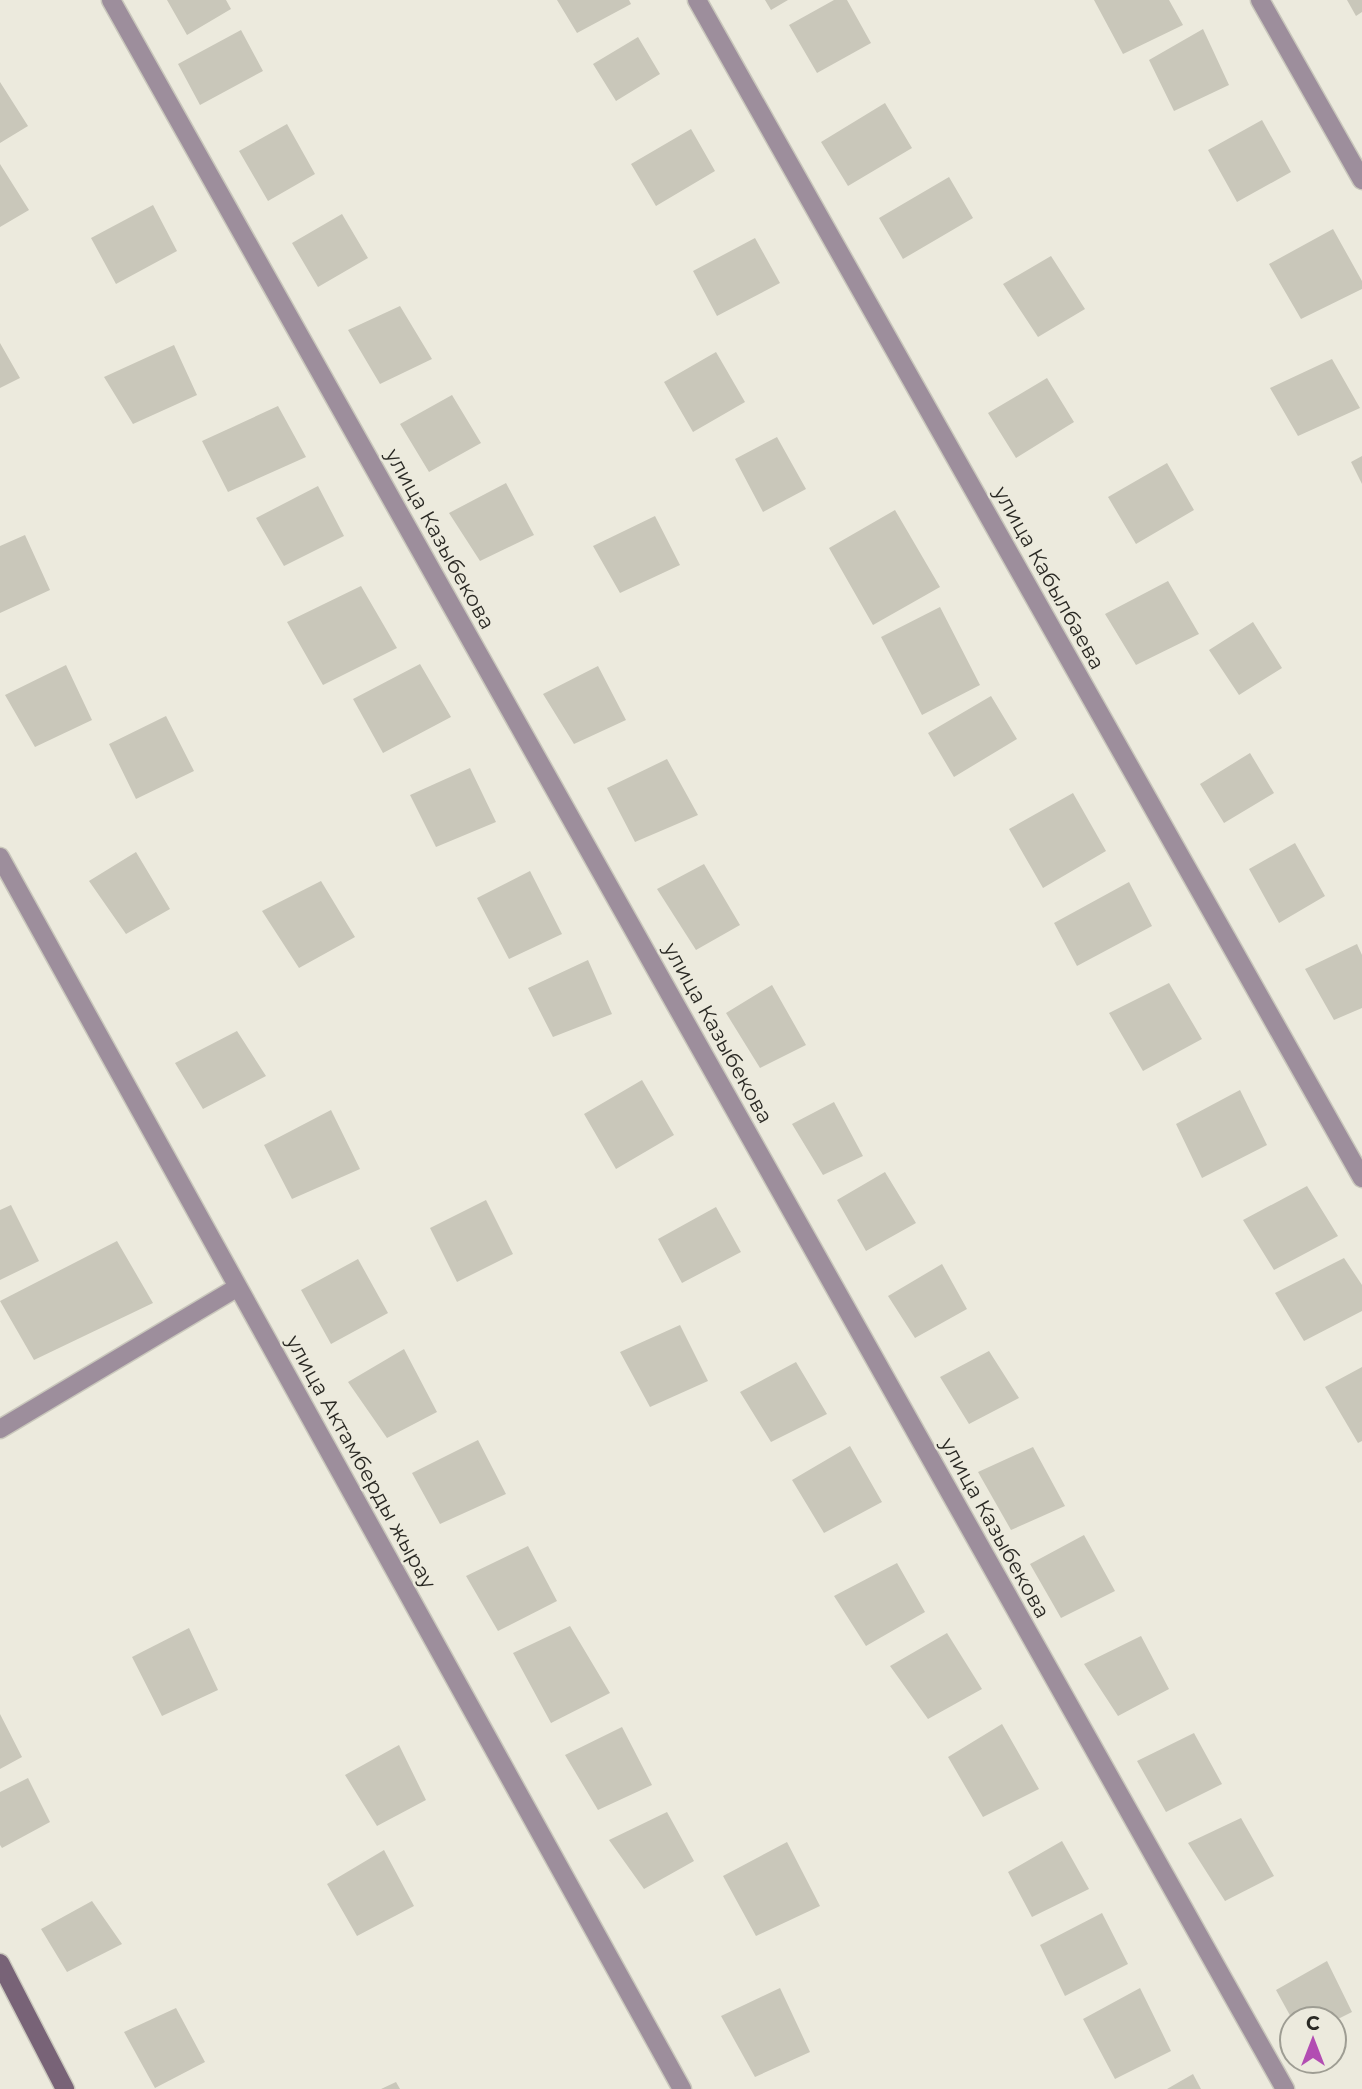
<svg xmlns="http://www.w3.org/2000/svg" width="1362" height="2089" font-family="Montserrat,sans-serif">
  <rect width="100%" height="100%" fill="#eceadd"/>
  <path fill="#c9c7ba" d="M167,0H226L231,9L187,35Z
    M557,0H629L631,4L577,33Z
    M765,0H788L771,10Z
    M834,0H847L871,43L817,73L789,25Z
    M1094,0H1169L1183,25L1123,54Z
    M1347,0H1362V12L1356,16Z
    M1203,29L1229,85L1174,111L1149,60Z
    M241,30L263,71L200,105L178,64Z
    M638,37L660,74L616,101L593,64Z
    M0,82L28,126L0,143Z
    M885,103L912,148L848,186L821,142Z
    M1262,120L1291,172L1237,202L1208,150Z
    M287,124L315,174L268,201L239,151Z
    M691,129L715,171L656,206L631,164Z
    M0,164L29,210L0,227Z
    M949,177L973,218L903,259L879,218Z
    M153,205L177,251L116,284L91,238Z
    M342,214L368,258L318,287L292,243Z
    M1333,229L1362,281V289L1301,319L1269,264Z
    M755,238L780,283L717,316L693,271Z
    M1051,256L1085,309L1038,337L1003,284Z
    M400,306L432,359L380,384L348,330Z
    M0,343L20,378L0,388Z
    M174,345L197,395L133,424L104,377Z
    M716,352L745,402L693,432L664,382Z
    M1332,359L1360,408L1298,436L1270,388Z
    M1047,378L1074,422L1016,458L988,413Z
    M452,395L481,443L429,472L400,424Z
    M278,406L306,457L228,492L202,441Z
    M777,437L806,489L763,512L735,459Z
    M1362,456V484L1351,462Z
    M1167,463L1194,510L1136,544L1108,497Z
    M506,483L534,535L480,561L449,513Z
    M318,486L344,536L284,566L256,518Z
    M895,510L940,587L873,625L829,548Z
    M655,516L680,565L620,593L593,546Z
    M25,535L50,590L0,613V546Z
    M1168,581L1199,634L1136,665L1105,614Z
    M361,586L397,648L323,685L287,622Z
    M940,607L980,685L922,715L881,637Z
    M1253,622L1282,668L1239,695L1209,650Z
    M420,664L451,717L383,753L353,699Z
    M66,665L92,720L35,747L5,695Z
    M598,666L626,720L574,744L543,694Z
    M991,696L1017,739L954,777L928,733Z
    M166,716L194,771L136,799L109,744Z
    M1250,753L1274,793L1224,823L1200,784Z
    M667,759L698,815L635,842L607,788Z
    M470,768L496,822L436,847L410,795Z
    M1073,793L1106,851L1043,888L1009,829Z
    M1295,843L1325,896L1279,923L1249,869Z
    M136,852L170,909L126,934L89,881Z
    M704,864L740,925L696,950L657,889Z
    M530,871L562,934L509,959L477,898Z
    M321,881L355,937L299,968L262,911Z
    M1129,882L1152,926L1077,966L1054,923Z
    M1357,944L1362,955V1008L1334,1020L1305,969Z
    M588,960L612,1014L553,1037L528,988Z
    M1169,983L1202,1039L1143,1071L1109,1013Z
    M772,985L806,1045L760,1068L726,1013Z
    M237,1031L266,1076L203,1109L175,1063Z
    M642,1080L674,1135L616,1169L584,1114Z
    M1240,1090L1267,1145L1202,1178L1176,1124Z
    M834,1102L863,1156L823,1175L792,1124Z
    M331,1110L360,1169L292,1199L264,1145Z
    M885,1172L916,1223L866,1251L837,1200Z
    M1307,1186L1338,1236L1274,1270L1243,1220Z
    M486,1200L513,1254L457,1282L430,1228Z
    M11,1205L39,1261L0,1280V1210Z
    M716,1207L741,1252L682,1283L658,1239Z
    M117,1241L153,1303L34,1360L0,1301Z
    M1344,1258L1362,1285V1311L1304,1341L1275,1293Z
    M358,1259L388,1313L331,1344L301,1290Z
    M942,1264L967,1309L915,1338L888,1296Z
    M680,1325L708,1381L650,1407L620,1352Z
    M404,1349L437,1412L387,1438L348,1382Z
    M989,1351L1019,1398L969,1424L940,1377Z
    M796,1362L827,1414L771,1442L740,1392Z
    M1362,1367V1441L1358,1443L1325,1387Z
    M478,1440L506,1494L440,1524L412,1473Z
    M850,1446L882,1502L824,1533L792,1480Z
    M1033,1447L1065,1506L1011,1530L978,1472Z
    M1084,1535L1115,1591L1061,1618L1030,1564Z
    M528,1546L557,1601L498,1631L466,1576Z
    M897,1563L925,1612L866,1646L834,1596Z
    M570,1626L610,1693L551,1723L513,1653Z
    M189,1628L218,1690L162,1716L132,1657Z
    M947,1633L982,1689L928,1719L890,1666Z
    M1141,1636L1169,1689L1118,1716L1084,1664Z
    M0,1714L22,1757L0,1769Z
    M1002,1724L1039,1789L983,1817L948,1757Z
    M622,1727L652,1785L598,1810L565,1755Z
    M1194,1733L1222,1784L1166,1812L1137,1761Z
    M399,1745L426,1800L377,1826L345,1775Z
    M28,1778L50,1822L2,1848L0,1845V1792Z
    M667,1812L694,1861L644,1889L609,1840Z
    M1241,1818L1274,1876L1225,1901L1188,1843Z
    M1062,1841L1089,1889L1032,1917L1008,1872Z
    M787,1842L820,1906L756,1936L723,1876Z
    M384,1850L414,1906L357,1936L327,1884Z
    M92,1901L122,1944L67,1972L41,1929Z
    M1102,1913L1128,1964L1065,1996L1040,1945Z
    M1327,1961L1352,2012L1334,2021L1292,2019L1276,1990Z
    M780,1988L810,2052L755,2077L721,2016Z
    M1140,1988L1171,2051L1115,2079L1083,2019Z
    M176,2008L205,2062L155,2088L124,2032Z
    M1193,2074L1201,2089H1167Z
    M396,2082L400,2089H381Z"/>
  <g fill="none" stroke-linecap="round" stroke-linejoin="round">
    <defs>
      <path id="street" d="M111,0L1285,2089
        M697,0L1362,1178
        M1260,0L1362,180
        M0,857L682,2089
        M0,1429L238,1287"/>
      <path id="secondary" d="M0,1963L65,2089"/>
    </defs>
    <use href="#street" stroke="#c9c7bc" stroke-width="21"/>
    <use href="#secondary" stroke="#c9c7bc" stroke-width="21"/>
    <use href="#street" stroke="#9d8e9c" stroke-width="18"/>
    <use href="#secondary" stroke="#786377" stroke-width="18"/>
  </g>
  <g text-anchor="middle" stroke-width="5" stroke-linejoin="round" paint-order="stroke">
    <g font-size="21" fill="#2a2924" stroke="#eceadd">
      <text transform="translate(440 539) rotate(61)" y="7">улица Казыбекова</text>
      <text transform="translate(1049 578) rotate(61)" y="7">улица Кабылбаева</text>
      <text transform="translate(718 1033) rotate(61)" y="7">улица Казыбекова</text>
      <text transform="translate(361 1462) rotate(61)" y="7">улица Актамберды жырау</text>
      <text transform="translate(995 1528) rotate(61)" y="7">улица Казыбекова</text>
    </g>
  </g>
  <g transform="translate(1313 2040)"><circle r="33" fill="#eceadd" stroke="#9e9d93" stroke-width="2"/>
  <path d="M0-5L12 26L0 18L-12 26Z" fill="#b24db2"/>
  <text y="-10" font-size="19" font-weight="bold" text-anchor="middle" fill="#2a2924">С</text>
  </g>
</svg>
